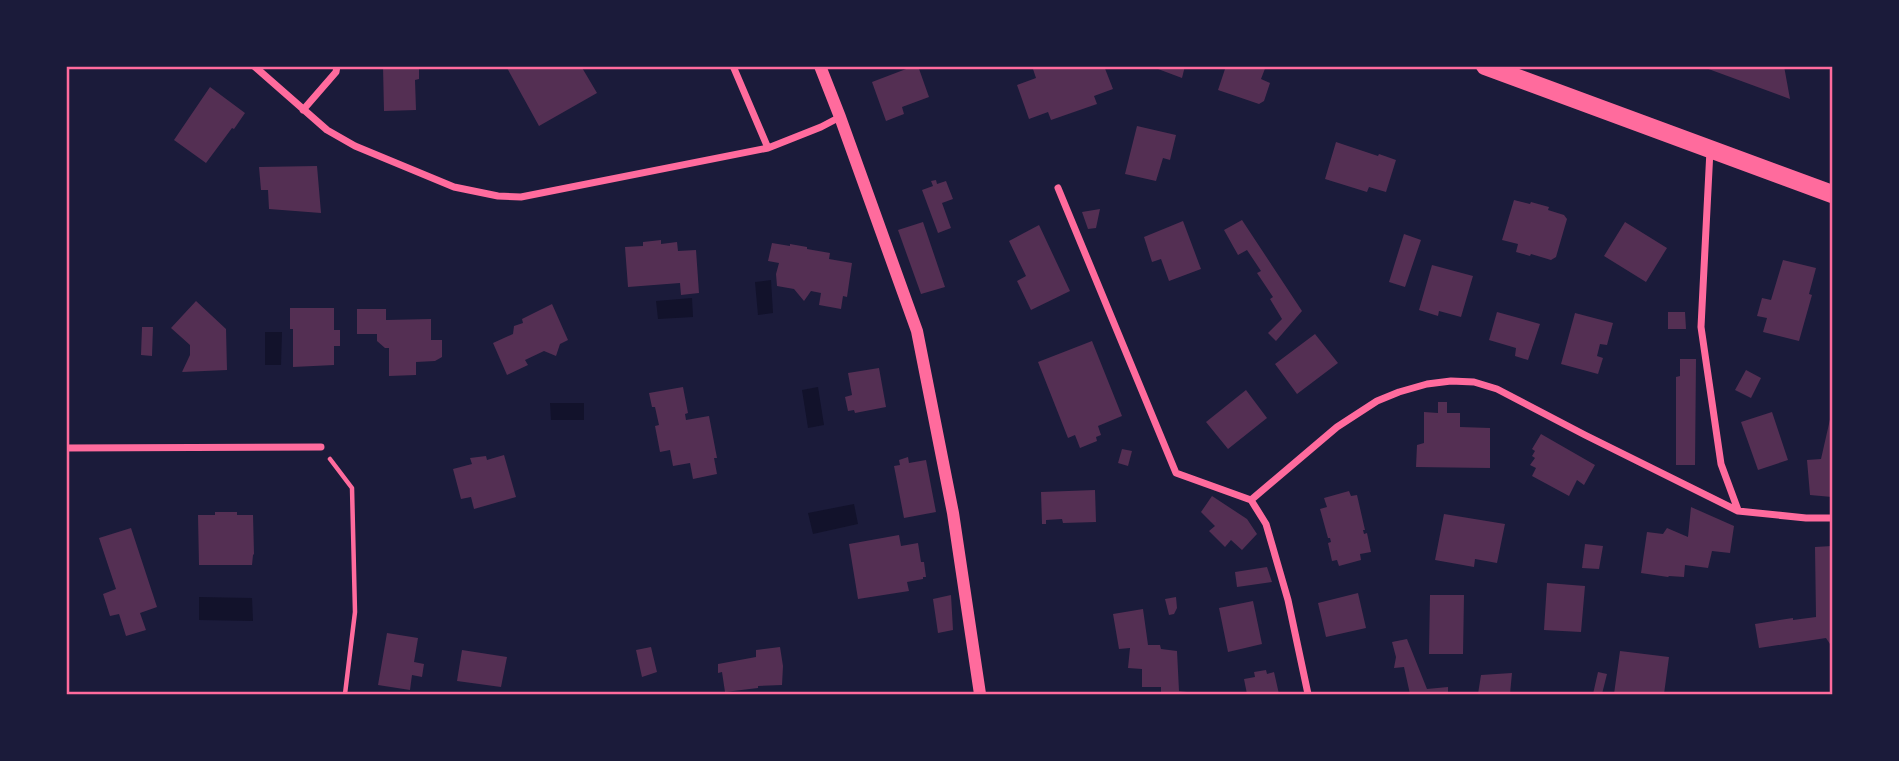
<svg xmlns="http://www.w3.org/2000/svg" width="1899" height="761" font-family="'Libre Baskerville',serif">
  <rect width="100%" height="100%" fill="#1b1b3a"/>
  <path fill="#12122b" d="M771,280L773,313L758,315L755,282Z
    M692,298L693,317L658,319L656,301Z
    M265,332H282L281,365H265Z
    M818,387L824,425L808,428L802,390Z
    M550,403H584V420H551Z
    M854,504L858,524L813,534L808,513Z
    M199,597L252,598L253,621L199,620Z"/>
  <path fill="#542f53" d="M383,66H419V79L415,80L416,110L384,111Z
    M506,66H581L597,93L539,126Z
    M914,66H918L929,97L902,107L904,114L886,121L872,82Z
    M1032,66H1104L1113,89L1094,96L1097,104L1051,120L1048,112L1029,119L1017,85L1036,78Z
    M1150,66H1185L1182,78Z
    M1226,66H1266L1261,79L1270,83L1264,101L1259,104L1218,90Z
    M1703,66H1784L1790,99L1703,67Z
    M210,87L245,113L234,129L232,128L206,163L174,140Z
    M1137,126L1176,135L1170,160L1163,158L1156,181L1125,174Z
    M1336,142L1378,156L1379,154L1396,160L1386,192L1369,187L1367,192L1325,179Z
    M317,166L321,213L269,209L268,190H261L259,167Z
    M936,180L937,184L946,181L953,199L942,203L951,228L938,233L922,190L933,186L931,181Z
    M1514,200L1530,204L1531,202L1549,207L1548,210L1564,215L1567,219L1556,257L1551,260L1531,254L1530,256L1516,252L1518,244L1502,240Z
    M1100,209L1096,228L1088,229L1082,212Z
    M1242,220L1302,311L1276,341L1268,333L1282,319L1270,299L1273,297L1257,273L1261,271L1247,250L1238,255L1224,230Z
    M1183,221L1201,269L1169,281L1161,259L1152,262L1144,237Z
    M923,222L945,287L921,294L898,230Z
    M1625,222L1667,248L1646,282L1604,256Z
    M1039,225L1070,291L1031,310L1017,281L1026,276L1009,241Z
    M1404,234L1421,240L1405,287L1389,282Z
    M661,240V244L677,242L678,251L696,250L699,293L681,295L680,283L628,287L625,247L643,246V242Z
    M772,243L790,246V244L807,247V249L830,253L829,259L852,263L847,297L843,296L841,309L819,305L821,293L811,291L804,301L794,289L777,286L776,274L779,263L768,261Z
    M1783,260L1816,268L1809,294L1812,295L1799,341L1763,332L1767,318L1757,316L1762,298L1771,300Z
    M1432,265L1473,276L1461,317L1439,311L1438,316L1419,310Z
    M196,301L226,329L227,370L182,372L190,355V345L171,328Z
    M552,304L568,340L560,344L556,356L544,351L525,360L528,365L507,375L493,343L513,334L514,326L523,323L522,319Z
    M290,308H334V330H340V346H334V365L293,367V329H290Z
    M357,309H386V320L431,319V340H442V357L435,361L416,362V375L389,376V348H385L377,341V334H357Z
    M1497,312L1540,324L1528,360L1515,356L1516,348L1489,340Z
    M1668,312H1685L1686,329H1668Z
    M1575,313L1613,323L1607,345L1600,344L1597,356L1603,358L1598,374L1561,364Z
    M142,327H153L152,356L141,355Z
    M1315,334L1338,363L1297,394L1275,364Z
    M1092,341L1122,416L1098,426L1101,435L1096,437L1097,441L1080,448L1075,435L1068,438L1038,362Z
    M1680,359H1696L1695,465H1676V377L1680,376Z
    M879,368L886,407L855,413L854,410L848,411L845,397L852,395L848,373Z
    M1746,370L1761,378L1751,398L1735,390Z
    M683,387L688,413L685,414L686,420L709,416L717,458H714L717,474L693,479L690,463L673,466L670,450L660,452L655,426L659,425L655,407H652L649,393Z
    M1246,390L1267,418L1228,449L1206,422Z
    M1438,402H1447V413H1460V427L1490,428V468L1416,467L1417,445L1424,443V412L1438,413Z
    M1772,412L1788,460L1758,470L1741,422Z
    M1831,415L1832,497L1810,495L1807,460L1821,459Z
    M1541,434L1595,465L1584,485L1577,480L1569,496L1532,476L1536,468L1530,465L1535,458L1532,456L1535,451L1532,449Z
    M1122,449L1132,451L1128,466L1118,463Z
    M504,455L516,497L474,509L471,497L461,499L453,469L472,464L470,458L486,456L487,460Z
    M908,457L909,463L926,460L936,512L904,518L894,466L900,465L899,460Z
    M1095,490L1096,522L1063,523L1062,519L1046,520V524H1042L1041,492Z
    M1349,491L1351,496L1357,495L1365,530H1363L1364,534L1367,533L1371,552L1360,554L1361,560L1339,566L1337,560L1332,561L1328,543L1331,542L1330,538H1328L1320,509L1327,507L1324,498Z
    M1212,496L1247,519L1257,534L1242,550L1231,540L1225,547L1209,531L1215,526L1201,512Z
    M1691,507L1734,526L1730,553L1712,551L1708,568L1685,565L1684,577L1669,576L1668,577L1641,573L1647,532L1663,534L1667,528L1688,537Z
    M215,512H237V515H253L254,554L253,555L252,565H199L198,515H215Z
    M1444,514L1505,524L1497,563L1475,559L1474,567L1435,560Z
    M131,528L157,607L140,613L146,630L126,636L119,614L110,616L103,594L116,589L99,538Z
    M899,535L901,546L918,543L921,562H924L926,577H923V579L907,582L909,591L858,599L849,544Z
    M1585,544L1603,546L1599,569L1582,568Z
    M1832,546V647L1826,638L1759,648L1755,624L1793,618V620L1816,617L1815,547Z
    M1267,567L1272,582L1237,587L1235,572Z
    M1547,583L1585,586L1581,632L1544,630Z
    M1358,593L1366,628L1326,637L1318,603Z
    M951,595L953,630L938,633L933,599Z
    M1430,595H1464L1463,654H1429Z
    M1176,597L1177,608L1174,614L1169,615L1165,599Z
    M1253,601L1262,644L1228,652L1219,608Z
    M1143,609L1148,645H1160L1161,649L1177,651L1179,691L1195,693V694H1161V687H1142V669L1128,668L1130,648L1119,649L1113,614Z
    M387,633L418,638L414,662L424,664L422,677L412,675L410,690L378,685Z
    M1407,639L1427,689L1448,687V694H1410L1404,667L1394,668L1396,657L1392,642Z
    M651,647L657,672L642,677L636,650Z
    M780,647L783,666L782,685L758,686V688L725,692L722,672L718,673V664L756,657V650Z
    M462,650L507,657L501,687L457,681Z
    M1620,651L1669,657L1664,694H1614Z
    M1266,670L1267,674L1274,672L1279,694H1247L1244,679L1255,677L1254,672Z
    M1598,672L1607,674L1602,694H1593Z
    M1512,673L1510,694H1478L1481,675Z"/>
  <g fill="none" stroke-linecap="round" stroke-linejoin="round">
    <path stroke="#ff6b9d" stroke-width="4.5" d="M330,459L352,488L355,612L345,694"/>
    <path stroke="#ff6b9d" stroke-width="7" d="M254,66L327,130L355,146L454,187L498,196L521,197L768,148L821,127L840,117
      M733,66L768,148
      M303,110L336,72L337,66
      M1710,150L1701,327L1721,464L1738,510
      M1058,188L1176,473L1251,500
      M66,448L321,447
      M1308,694L1288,600L1266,524L1251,500L1337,427L1377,401L1399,392L1427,384L1451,381L1474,382L1497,389L1585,435L1738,511L1806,518H1832"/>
    <path stroke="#ff6b9d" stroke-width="12" d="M820,66L840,117L917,331L953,513L980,694"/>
    <path stroke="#ff6b9d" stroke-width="18" d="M1485,66L1832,194"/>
  </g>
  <rect width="1899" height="761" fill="none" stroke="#1b1b3a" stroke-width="136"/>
  <rect x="68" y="68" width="1763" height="625" fill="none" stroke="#ff6b9d" stroke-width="2.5"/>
</svg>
